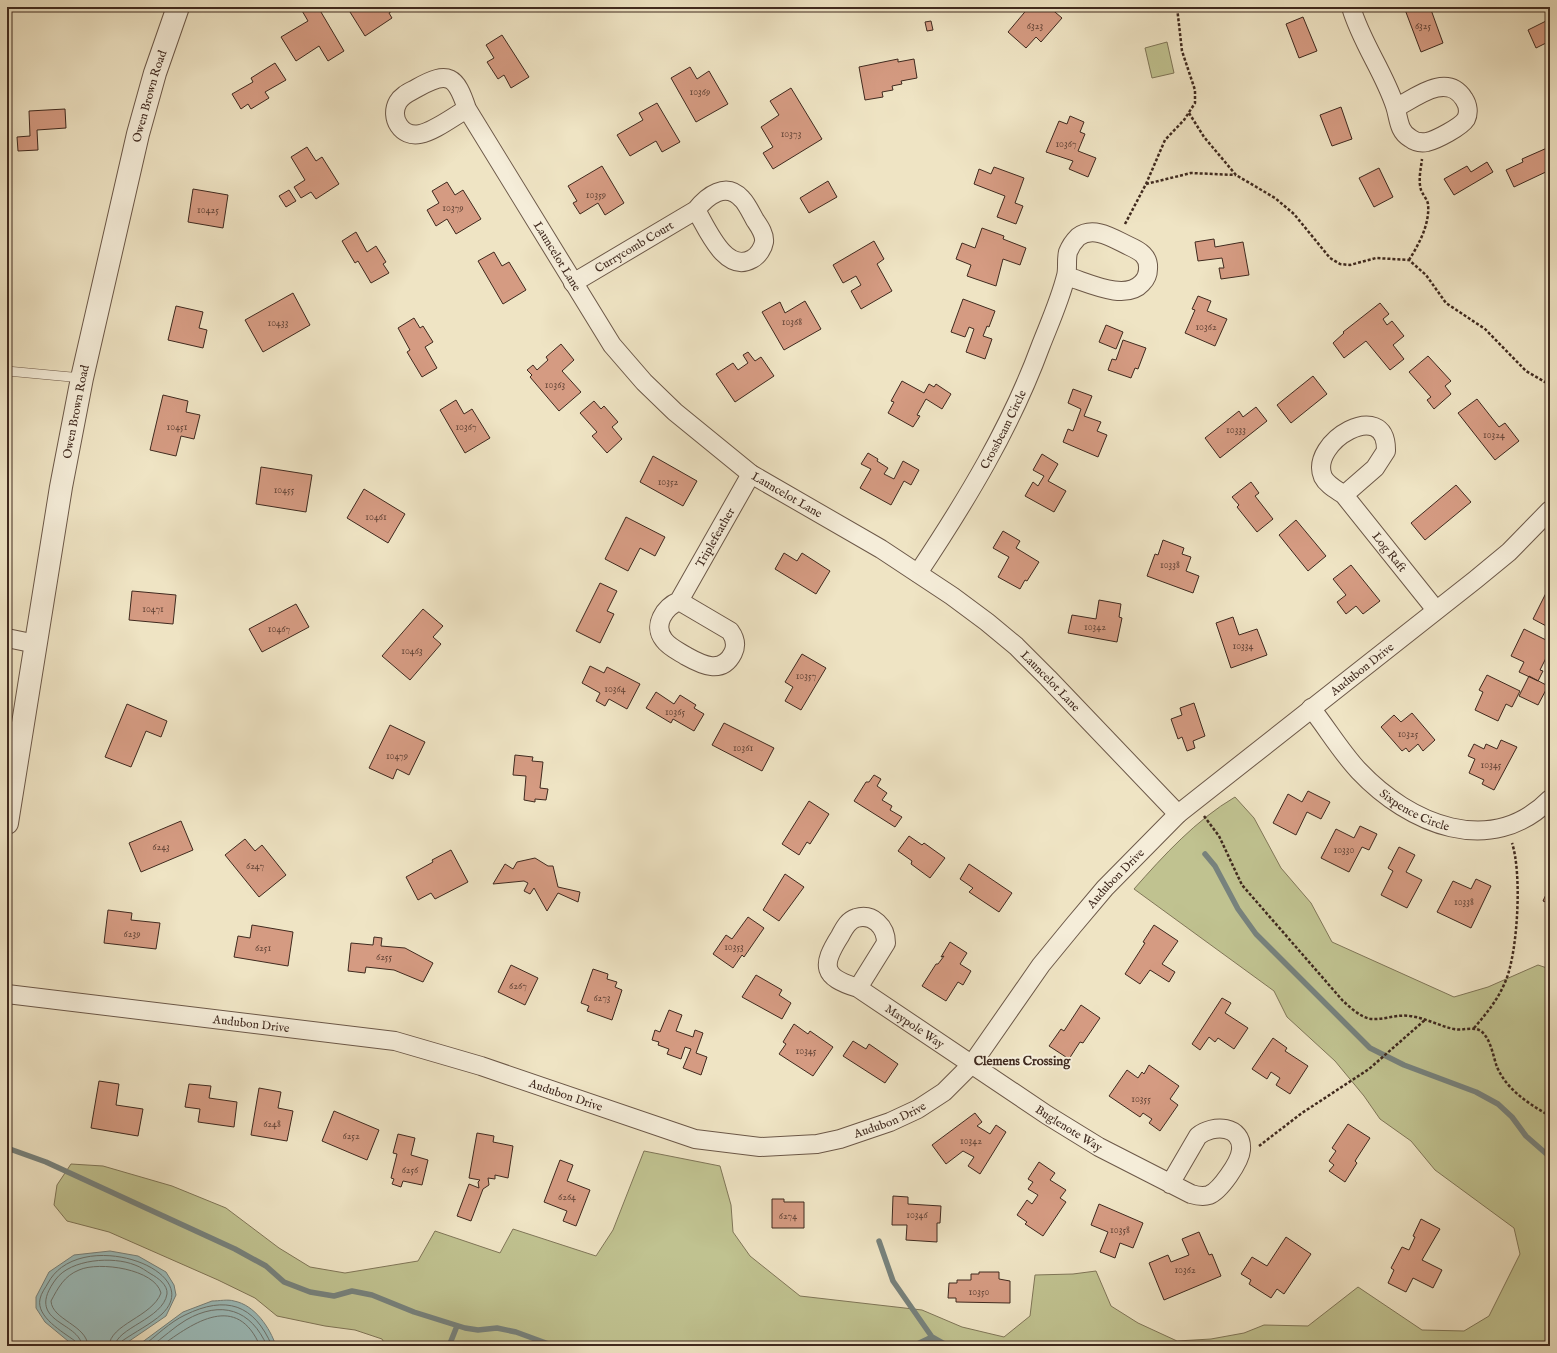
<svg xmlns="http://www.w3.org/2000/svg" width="1557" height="1353" font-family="'IM FELL English',serif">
  <rect width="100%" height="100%" fill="#efe4c4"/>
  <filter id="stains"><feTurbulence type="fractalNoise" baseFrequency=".005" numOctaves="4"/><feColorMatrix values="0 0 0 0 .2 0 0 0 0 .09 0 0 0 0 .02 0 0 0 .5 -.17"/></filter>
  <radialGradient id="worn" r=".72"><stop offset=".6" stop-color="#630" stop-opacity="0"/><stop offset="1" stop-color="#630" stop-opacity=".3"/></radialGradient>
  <path fill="#c0c290" stroke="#807658" d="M1167,42L1174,73L1152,78L1145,48Z
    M1235,797L1254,818L1281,868L1311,903L1332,942L1454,997L1488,987L1538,965L1550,969V1346H386L382,1339L355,1330L325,1326L277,1316L255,1298L218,1280L109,1232L67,1221L54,1205L57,1185L71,1164L103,1166L172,1186L226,1208L279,1248L310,1267L345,1273L418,1261L435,1231L500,1253L513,1229L596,1256L613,1230L644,1151L720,1166L731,1205L733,1232L750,1256L800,1296L922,1310L962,1327L1004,1337L1030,1316L1035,1275L1073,1274L1096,1271L1111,1306L1138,1323L1177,1341L1211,1339L1244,1333L1264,1325L1308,1326L1358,1287L1422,1330L1464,1331L1489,1316L1520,1254L1514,1228L1435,1170L1411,1141L1380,1119L1364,1096L1335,1061L1287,1017L1274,991L1134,889C1164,855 1196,820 1235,797Z"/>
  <path fill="#9cbdbc" stroke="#77827d" d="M110,1251L138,1256L166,1272L174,1285L176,1295L166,1316L122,1346H74L45,1322L36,1308V1297L49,1272L74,1255Z
    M212,1301C219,1301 228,1299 234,1301C255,1305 270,1328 276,1346H137L183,1312Z"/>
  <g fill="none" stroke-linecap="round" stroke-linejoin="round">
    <path stroke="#6e746e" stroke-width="1" d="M77,1346L75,1341C63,1332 36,1317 40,1299C41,1293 46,1287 48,1283C79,1225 208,1270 162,1314C151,1324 135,1332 122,1341L120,1346
      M82,1346C80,1321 23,1323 56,1279C71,1259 113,1256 135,1265C141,1267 146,1271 151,1274C158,1278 168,1285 167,1294C163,1319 116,1328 115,1346
      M88,1346C87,1325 52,1320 51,1301C58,1288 64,1276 79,1270C99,1261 155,1269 161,1293C152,1317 110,1324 109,1346
      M143,1346C156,1336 170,1322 185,1315C226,1295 254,1304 272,1346
      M151,1346C163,1338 174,1327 186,1320C221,1300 251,1309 267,1346
      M161,1346C194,1322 237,1292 260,1346"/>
    <path stroke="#77827d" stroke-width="5.5" d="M1205,854L1215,866L1238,909L1256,934L1370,1048L1404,1065L1476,1092L1498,1104L1512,1117L1526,1136L1550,1157
      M7,1148L46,1162L235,1249L266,1266L284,1282L310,1292L334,1296L352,1291L372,1295L414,1312L465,1328L478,1330L497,1328L516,1332L554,1346
      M879,1241L893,1281L932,1337
      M449,1346L457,1326
      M913,1346L932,1337L948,1346"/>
  </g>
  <path fill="#d59b82" stroke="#402a1f" d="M305,7H318L344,51L328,61L319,46L296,61L281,37L308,21L301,9Z
    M357,7H398L389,13L392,18L365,36L350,12Z
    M1029,7H1049L1062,18L1041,42L1036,37L1026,48L1008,32Z
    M1404,7H1430L1443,43L1421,52Z
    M1303,17L1317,51L1299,58L1286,24Z
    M1550,19V41L1536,48L1528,30Z
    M931,21L933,30L927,31L925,22Z
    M502,35L529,77L511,88L504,75L498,79L487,62L494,58L486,45Z
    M898,59V62L914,59L917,78L901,81L902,84L892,86L893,90L882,92L883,97L865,100L859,67Z
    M275,63L286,80L265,92L269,98L251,109L248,104L241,109L232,94L253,82L251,78Z
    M690,67L697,79L709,71L728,104L696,122L671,78Z
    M791,88L822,139L773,169L763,153L773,147L761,127L779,115L770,101Z
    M657,103L680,142L662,152L656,141L630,156L617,135L643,120L639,113Z
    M1341,107L1352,139L1332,146L1320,115Z
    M65,109L66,128L37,130L38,150L18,151L17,137L30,136L29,111Z
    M1070,116L1084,122L1080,132L1085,134L1078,151L1096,158L1088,177L1069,169L1073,161L1046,152L1059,121L1067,124Z
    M307,147L316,161L322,157L339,184L316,199L311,192L301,198L294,187L305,180L291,157Z
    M1547,148L1550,155V170L1514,187L1506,170L1523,162L1522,159Z
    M1487,162L1493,172L1454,195L1444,179L1467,166L1471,172Z
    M602,166L624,203L605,215L598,203L580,214L573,203L577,201L568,186Z
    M994,167L1024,178L1015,203L1023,206L1016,224L997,217L1005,196L974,184L979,169L991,174Z
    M1379,168L1393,197L1374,207L1359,178Z
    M828,181L837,197L809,213L800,198Z
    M447,182L455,195L463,190L481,219L456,234L447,219L436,226L427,210L439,203L432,191Z
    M193,189L228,195L223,228L188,222Z
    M289,190L296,201L286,207L279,196Z
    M982,228L1004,236L1003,239L1026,248L1020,265L1003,259L996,286L967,276L971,265L956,259L962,243L975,248Z
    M356,232L367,252L376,246L386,262L383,264L389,273L371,283L358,261L355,263L342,241Z
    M1214,239L1215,247L1243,242L1249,275L1221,279L1219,268H1224L1222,258L1198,261L1195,242Z
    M874,241L884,259L877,264L892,291L861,309L851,291L861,285L856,276L843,283L833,265Z
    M494,252L502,266L509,262L526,290L503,304L478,261Z
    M293,293L310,325L263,352L245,320Z
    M1198,296L1211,301L1207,311L1227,319L1215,346L1185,333L1195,310L1192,309Z
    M963,299L995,311L989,327L987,326L983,336L992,339L985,359L966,352L974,329L969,327L965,337L951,332Z
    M805,301L821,329L784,350L762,312L780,302L785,313Z
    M1380,303L1389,314L1383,319L1387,325L1392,321L1404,336L1393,345L1404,359L1390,370L1366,341L1344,358L1333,343L1344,333L1343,332Z
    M176,306L203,312L199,328L207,330L203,348L168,340Z
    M414,318L420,328L423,326L433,342L425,347L437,368L422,377L407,352L410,350L398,328Z
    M1106,325L1123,332L1116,349L1099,342Z
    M1123,340L1146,348L1138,369L1135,368L1131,378L1108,370L1112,359L1116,360Z
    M561,344L574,360L562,371L581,392L559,411L530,377L532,375L527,370L533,365L537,370L548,360L546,357Z
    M748,352L755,361L761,357L774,376L735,402L716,374L733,363L738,370L748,363L743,355Z
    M1428,356L1451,381L1445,386L1451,394L1434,409L1427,400L1431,397L1409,372Z
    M1313,376L1327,394L1291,423L1277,405Z
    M902,381L924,393L929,384L934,387L936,384L951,394L942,409L926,399L917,415L920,416L913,427L888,413L894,402L891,401Z
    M1073,389L1092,396L1084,416L1101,422L1097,431L1107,435L1098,457L1063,442L1068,429L1073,431L1081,409L1068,403Z
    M163,395L188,401L186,412L200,415L194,439L181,436L176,456L150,450Z
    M1477,399L1499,427L1505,423L1519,441L1495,460L1458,413Z
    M456,400L464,414L472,409L490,438L465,453L440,410Z
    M594,401L601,409L604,406L618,422L612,427L622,439L607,453L592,436L597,432L580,413Z
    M1256,407L1267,421L1220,458L1205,438L1239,411L1243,417Z
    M868,453L878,459L877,461L888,468L884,474L894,479L903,461L919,470L911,485L904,481L891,505L860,488L871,469L861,464Z
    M1042,454L1058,464L1048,481L1066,491L1054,512L1025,496L1033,482L1038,486L1044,476L1033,470Z
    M653,456L697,481L683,506L640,482Z
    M261,467L312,475L306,512L256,504Z
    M1251,482L1259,493L1255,496L1273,519L1257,532L1237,507L1239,505L1232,497Z
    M1456,485L1471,502L1425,540L1411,523Z
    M364,489L405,514L388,543L347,518Z
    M626,517L665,537L655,556L640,548L628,571L605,559Z
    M1296,520L1326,556L1308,571L1279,535Z
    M1003,531L1020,541L1016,548L1039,562L1027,581L1025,580L1020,589L998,577L1009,557L993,548Z
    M1163,540L1184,548L1182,554L1191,557L1186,571L1199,576L1193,593L1147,576L1155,554L1158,555Z
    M784,553L797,561L802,553L830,571L816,594L775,569Z
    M1351,565L1380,601L1363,614L1356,606L1346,614L1337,602L1346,595L1333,579Z
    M600,583L617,591L607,611L614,614L600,643L576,631Z
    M1550,585V628L1533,619Z
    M132,591L176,595L173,624L129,620Z
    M1099,600L1121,604L1119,617L1122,618L1117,642L1068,633L1072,615L1096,619Z
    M296,604L309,627L262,652L249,629Z
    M423,609L443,626L433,637L441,644L410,680L382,656Z
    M1233,617L1239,635L1257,629L1267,655L1231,668L1216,623Z
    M1524,629L1550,642V657L1549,660L1546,658L1540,670L1543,671L1538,681L1519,672L1524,662L1511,656Z
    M802,654L826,668L801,710L785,701L793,687L785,682Z
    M590,666L604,673L607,667L640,684L627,709L609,699L605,706L596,701L600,693L582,683Z
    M1487,675L1520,691L1512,707L1506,704L1498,721L1475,710L1483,692L1479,690Z
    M1529,676L1548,686L1538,705L1519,696Z
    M656,692L674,704L680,695L696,705L694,708L704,714L694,731L673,719L671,723L646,708Z
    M1194,703L1205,736L1193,741L1195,748L1187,751L1182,737L1178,739L1171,719L1182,715L1180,708Z
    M127,704L167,721L161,737L146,731L131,767L105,757Z
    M1412,713L1435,740L1423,751L1418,744L1409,752L1406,748L1402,751L1381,727L1394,715L1401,722Z
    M724,723L774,748L762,771L712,745Z
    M390,725L425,742L409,775L397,769L393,779L369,768Z
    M1501,740L1517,747L1494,790L1482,784L1484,780L1469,773L1475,759L1468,756L1474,744L1484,749L1486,744L1497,749Z
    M515,755L533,757L532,761L543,762L540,788L548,789L546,800L535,799V802L524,800L526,776L513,775Z
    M874,775L881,779L877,786L887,793L882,800L892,806L890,810L902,817L895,827L854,801L866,782H869Z
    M1308,791L1330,802L1321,819L1307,812L1296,835L1273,823L1288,794L1302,802Z
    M809,801L829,814L810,844L807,842L799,855L782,844Z
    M181,821L193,850L141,872L129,843Z
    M1360,826L1377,834L1369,850L1362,847L1349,872L1321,858L1336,829L1354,838Z
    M909,836L922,845L924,843L945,858L930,878L911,864L912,861L898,851Z
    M245,839L255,851L262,845L286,875L259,897L225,855Z
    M1399,847L1415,855L1406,872L1422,880L1407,908L1381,895L1393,871L1388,868Z
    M451,850L468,882L435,899L431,893L418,900L406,877L433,862L432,860Z
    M535,858L548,866H553L558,887L580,892L578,902L558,893L547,911L534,888L530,894L524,891L528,883L524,881L493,884L505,864L513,869L517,862Z
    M969,864L1012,893L999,912L969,892L973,888L960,879Z
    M785,874L804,887L779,921L763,910Z
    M1476,879L1491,886L1471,928L1437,912L1453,881L1471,889Z
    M1550,886V904L1543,901Z
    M108,910L132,913L131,920L160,923L156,949L104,943Z
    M748,917L764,928L744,957L742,955L733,968L713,954L726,935L732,939Z
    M252,925L293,932L288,966L234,957L238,936L250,938Z
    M1154,925L1178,941L1162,964L1175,972L1169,982L1150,970L1140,984L1125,974L1145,943L1143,942Z
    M374,937L382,938L381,946L405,948L433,963L423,982L394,970L366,967L365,973L348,971L351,943L373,945Z
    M950,942L967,953L960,964L971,971L963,985L958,982L946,1001L922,986L936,964H938L944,956L941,957Z
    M511,965L538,978L525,1005L498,992Z
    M593,969L608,974L607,979L617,982L615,987L622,990L612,1020L587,1011L589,1006L581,1003Z
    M756,975L782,990L779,995L791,1003L782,1019L742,997Z
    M1222,998L1231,1003L1225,1013L1248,1028L1234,1049L1218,1038L1215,1042L1209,1037L1200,1050L1192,1044Z
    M1081,1005L1100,1018L1083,1043L1080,1042L1069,1059L1049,1046L1061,1029L1064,1031Z
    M669,1010L682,1015L676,1031L693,1037L695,1030L703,1033L696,1053L707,1057L701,1075L683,1068L691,1049L685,1047L681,1059L667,1054L669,1049L658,1045L659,1042L652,1040L655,1030L660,1032Z
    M794,1024L808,1034L810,1031L833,1047L813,1076L779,1054L786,1044L783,1042Z
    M1273,1038L1287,1048L1285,1051L1308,1066L1290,1094L1276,1085L1280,1078L1271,1072L1267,1079L1252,1069Z
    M853,1041L866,1049L869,1044L898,1064L885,1083L843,1056Z
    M1149,1065L1179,1086L1170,1099L1178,1105L1160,1131L1149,1123L1152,1119L1143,1113L1140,1117L1109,1096L1127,1070L1138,1078L1142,1072L1144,1074Z
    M99,1081L119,1084L116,1105L143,1109L138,1136L91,1128Z
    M189,1084L211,1086L209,1098L237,1102L234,1127L198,1122L200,1109L185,1107Z
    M259,1088L281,1092L278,1108L293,1111L287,1141L251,1135Z
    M334,1111L379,1130L367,1160L322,1141Z
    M975,1113L982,1122L977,1126L990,1134L996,1125L1006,1132L980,1174L968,1166L974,1157L963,1151L946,1164L932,1145Z
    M1348,1124L1370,1138L1355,1161L1357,1163L1345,1182L1329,1171L1334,1165L1329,1161L1336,1151L1332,1148Z
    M477,1133L494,1136L493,1142L513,1146L508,1178L495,1175V1179L488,1178L489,1185L483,1189L471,1221L457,1216L469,1184L479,1188L478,1182L480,1180L469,1178Z
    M398,1134L415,1138L411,1155L428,1160L422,1185L403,1181L401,1187L392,1184L394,1179L391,1178L397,1154L393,1153Z
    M560,1160L573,1165L567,1181L590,1190L576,1226L563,1221L567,1211L544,1202Z
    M1039,1162L1055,1173L1050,1180L1066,1190L1060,1198L1066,1202L1043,1236L1025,1224L1027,1222L1017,1215L1027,1200L1032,1204L1038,1195L1028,1189L1033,1182L1028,1179Z
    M893,1196L908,1197V1204L941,1206L940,1223H937V1242L906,1240L907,1225H892Z
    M772,1199H784V1202H804V1228H772Z
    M1099,1204L1143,1223L1133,1248L1120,1243L1115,1258L1100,1252L1108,1232L1091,1225Z
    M1421,1219L1440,1229L1422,1260L1442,1270L1433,1288L1413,1278L1406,1292L1388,1283L1394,1270L1391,1268L1402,1247L1409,1250L1415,1237L1413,1236Z
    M1199,1232L1209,1255L1212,1254L1221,1276L1164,1300L1149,1263L1168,1255L1171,1262L1189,1255L1182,1239Z
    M1286,1237L1311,1254L1284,1294L1277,1289L1271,1298L1249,1284L1251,1280L1241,1274L1252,1257L1267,1266Z
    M979,1272H999V1279L1010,1281V1303L956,1302V1298H948L949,1283H957V1280H971V1274H979Z"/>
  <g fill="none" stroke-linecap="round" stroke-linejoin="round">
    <defs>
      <path id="service" d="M7,371L82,378"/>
      <g id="minor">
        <path d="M1351,7C1361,42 1384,72 1395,106C1399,118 1398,131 1410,138C1415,142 1421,143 1427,142C1436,140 1461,127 1466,119C1469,113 1468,105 1464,99C1447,72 1416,97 1396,108"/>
        <path id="s1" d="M467,109C454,116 435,131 420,134C402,138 389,118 398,102C402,95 410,92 417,88C449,70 456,76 467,109L612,345L644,382L675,412L751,474L881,549L952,596L987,622L1016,646L1048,678L1178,814"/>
        <path id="s2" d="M573,283L696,210C707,196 726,181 742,199C747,204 751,213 755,220C759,226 765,234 764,242C763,248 758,256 752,259C725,274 707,228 696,210"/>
        <path id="s3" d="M1344,495L1375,468L1386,451C1387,396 1308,442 1323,477C1327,485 1337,490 1344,495L1436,610"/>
        <path id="s4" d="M918,573C966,501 1011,427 1041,345C1050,322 1060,300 1066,276C1068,269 1066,260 1068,252C1070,247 1074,241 1078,237C1094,225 1114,239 1129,246C1140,251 1149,256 1148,269C1148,274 1146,279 1142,283C1125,302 1087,282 1066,276"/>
        <path id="s5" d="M679,601L730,631C735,638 737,645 733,653C722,675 702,665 686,656C678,651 669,647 664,640C652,625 665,607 679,601L751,474"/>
        <path d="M7,638L36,644"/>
        <path id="s6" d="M1311,708C1327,728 1341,752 1359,771C1409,824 1491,859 1550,799"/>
        <path id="s7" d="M858,988L886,943C886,927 873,913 856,918C847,921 844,929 840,936C821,966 822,977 858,988L1047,1115L1099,1147L1191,1194C1198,1196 1203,1197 1209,1195C1220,1191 1240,1162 1241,1150C1243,1125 1213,1124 1198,1136L1170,1184"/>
        <path id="s8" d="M7,994L395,1041L481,1066L695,1139L760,1147L817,1144L840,1139L890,1122L918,1109L944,1092L972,1064L1041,965L1073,926L1105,888L1178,814L1475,580L1509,552L1550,510"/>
      </g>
      <g id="tertiary">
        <path id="s9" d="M7,823L61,487L82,378L138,134L155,73L178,7"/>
      </g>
    </defs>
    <use href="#service" stroke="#6c5848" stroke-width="10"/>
    <use href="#minor" stroke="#6c5848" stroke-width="20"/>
    <use href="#tertiary" stroke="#6c5848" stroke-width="24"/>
    <path stroke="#402a1f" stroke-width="2.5" stroke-dasharray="3 2" stroke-linecap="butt" d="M1189,113L1204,137L1236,175L1275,198L1294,214L1330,258L1340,264L1350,265L1376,258L1409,260L1426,275L1446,303L1485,329L1526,371L1550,385
      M1146,184L1191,173L1236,175
      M1125,224L1146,184L1165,140L1184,120L1195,103V90L1182,51L1177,7
      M1409,260C1419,244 1430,224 1428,204C1427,199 1423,195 1421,190C1418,180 1421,168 1422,159
      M1204,816L1219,836L1242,885L1343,1001C1351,1008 1360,1017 1371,1019C1384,1020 1397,1014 1410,1016C1426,1018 1439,1026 1454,1029C1463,1031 1473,1026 1481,1031C1491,1039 1493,1056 1497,1067C1507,1090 1529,1104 1550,1116
      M1474,1028C1487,1013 1499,998 1506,980C1518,950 1522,873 1512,843
      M1259,1146L1302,1113L1369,1069L1426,1019"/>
    <use href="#service" stroke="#f5edd9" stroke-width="9"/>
    <use href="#minor" stroke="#f5edd9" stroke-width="18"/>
    <use href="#tertiary" stroke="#f5edd9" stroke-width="22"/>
  </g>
  <g text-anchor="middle" stroke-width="4" stroke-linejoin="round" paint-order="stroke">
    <g font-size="10" fill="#654638">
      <text x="1035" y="29">6323</text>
      <text x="1423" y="29">6325</text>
      <text x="700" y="95">10369</text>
      <text x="791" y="137">10373</text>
      <text x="1066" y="147">10367</text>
      <text x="596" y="198">10359</text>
      <text x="453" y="211">10379</text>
      <text x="208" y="213">10425</text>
      <text x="792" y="325">10368</text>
      <text x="278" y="326">10433</text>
      <text x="1206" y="330">10362</text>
      <text x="555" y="388">10363</text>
      <text x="177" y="430">10451</text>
      <text x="466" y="430">10367</text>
      <text x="1236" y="433">10333</text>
      <text x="1494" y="438">10324</text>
      <text x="668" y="485">10352</text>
      <text x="284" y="493">10455</text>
      <text x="376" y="520">10461</text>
      <text x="1170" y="568">10338</text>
      <text x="153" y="612">10471</text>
      <text x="1095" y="630">10342</text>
      <text x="279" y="632">10467</text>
      <text x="1243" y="649">10334</text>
      <text x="412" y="654">10463</text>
      <text x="806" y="679">10357</text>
      <text x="615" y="692">10364</text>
      <text x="675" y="715">10365</text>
      <text x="1408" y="737">10325</text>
      <text x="743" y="751">10361</text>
      <text x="397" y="759">10479</text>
      <text x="1491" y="768">10345</text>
      <text x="161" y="850">6243</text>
      <text x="1344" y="853">10330</text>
      <text x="255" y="869">6247</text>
      <text x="1464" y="905">10338</text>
      <text x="132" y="937">6239</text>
      <text x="734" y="950">10353</text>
      <text x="263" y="951">6251</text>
      <text x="384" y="960">6255</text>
      <text x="518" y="989">6267</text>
      <text x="602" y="1001">6273</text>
      <text x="806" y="1054">10345</text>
      <text x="1141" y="1102">10355</text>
      <text x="272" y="1127">6248</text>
      <text x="351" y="1139">6252</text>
      <text x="971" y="1144">10342</text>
      <text x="410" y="1173">6256</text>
      <text x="567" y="1200">6264</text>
      <text x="917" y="1218">10346</text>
      <text x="788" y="1219">6274</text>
      <text x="1120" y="1233">10358</text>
      <text x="1185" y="1273">10362</text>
      <text x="979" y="1295">10350</text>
    </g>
    <g font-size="12" fill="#402a1f" stroke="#f5edd9">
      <text dy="4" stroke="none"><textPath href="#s9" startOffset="741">Owen Brown Road</textPath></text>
      <text dy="4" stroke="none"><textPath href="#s2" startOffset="71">Currycomb Court</textPath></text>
      <text dy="4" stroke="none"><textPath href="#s1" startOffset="369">Launcelot Lane</textPath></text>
      <text dy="4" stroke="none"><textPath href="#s9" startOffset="417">Owen Brown Road</textPath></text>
      <text dy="4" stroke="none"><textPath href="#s4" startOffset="167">Crossbeam Circle</textPath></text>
      <text dy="4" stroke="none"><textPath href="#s1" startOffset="705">Launcelot Lane</textPath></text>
      <text dy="4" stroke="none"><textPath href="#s5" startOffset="286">Triplefeather</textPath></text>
      <text dy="4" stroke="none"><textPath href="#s3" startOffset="275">Log Raft</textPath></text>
      <text dy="4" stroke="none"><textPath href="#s8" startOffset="1566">Audubon Drive</textPath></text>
      <text dy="4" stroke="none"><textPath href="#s1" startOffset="1029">Launcelot Lane</textPath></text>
      <text dy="4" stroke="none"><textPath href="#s6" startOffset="148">Sixpence Circle</textPath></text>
      <text dy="4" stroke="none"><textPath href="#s8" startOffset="1242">Audubon Drive</textPath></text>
      <text dy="4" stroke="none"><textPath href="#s8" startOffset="246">Audubon Drive</textPath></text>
      <text dy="4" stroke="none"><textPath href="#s7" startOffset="264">Maypole Way</textPath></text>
      <text dy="4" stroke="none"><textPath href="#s8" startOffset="570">Audubon Drive</textPath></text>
      <text dy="4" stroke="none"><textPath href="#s8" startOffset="906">Audubon Drive</textPath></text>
      <text dy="4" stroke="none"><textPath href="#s7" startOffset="449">Buglenote Way</textPath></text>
    </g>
    <g font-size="13" font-weight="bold" fill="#402a1f" stroke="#f5edd9">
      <text x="1022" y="1065">Clemens Crossing</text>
    </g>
  </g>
  <rect width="1557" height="1353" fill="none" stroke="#efe4c4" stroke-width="24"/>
  <rect x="8" y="8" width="1541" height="1337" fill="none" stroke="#402a1f" stroke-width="2"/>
  <rect x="12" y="12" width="1533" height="1329" fill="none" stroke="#402a1f"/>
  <rect width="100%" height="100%" filter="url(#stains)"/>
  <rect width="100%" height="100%" fill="url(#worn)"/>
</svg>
